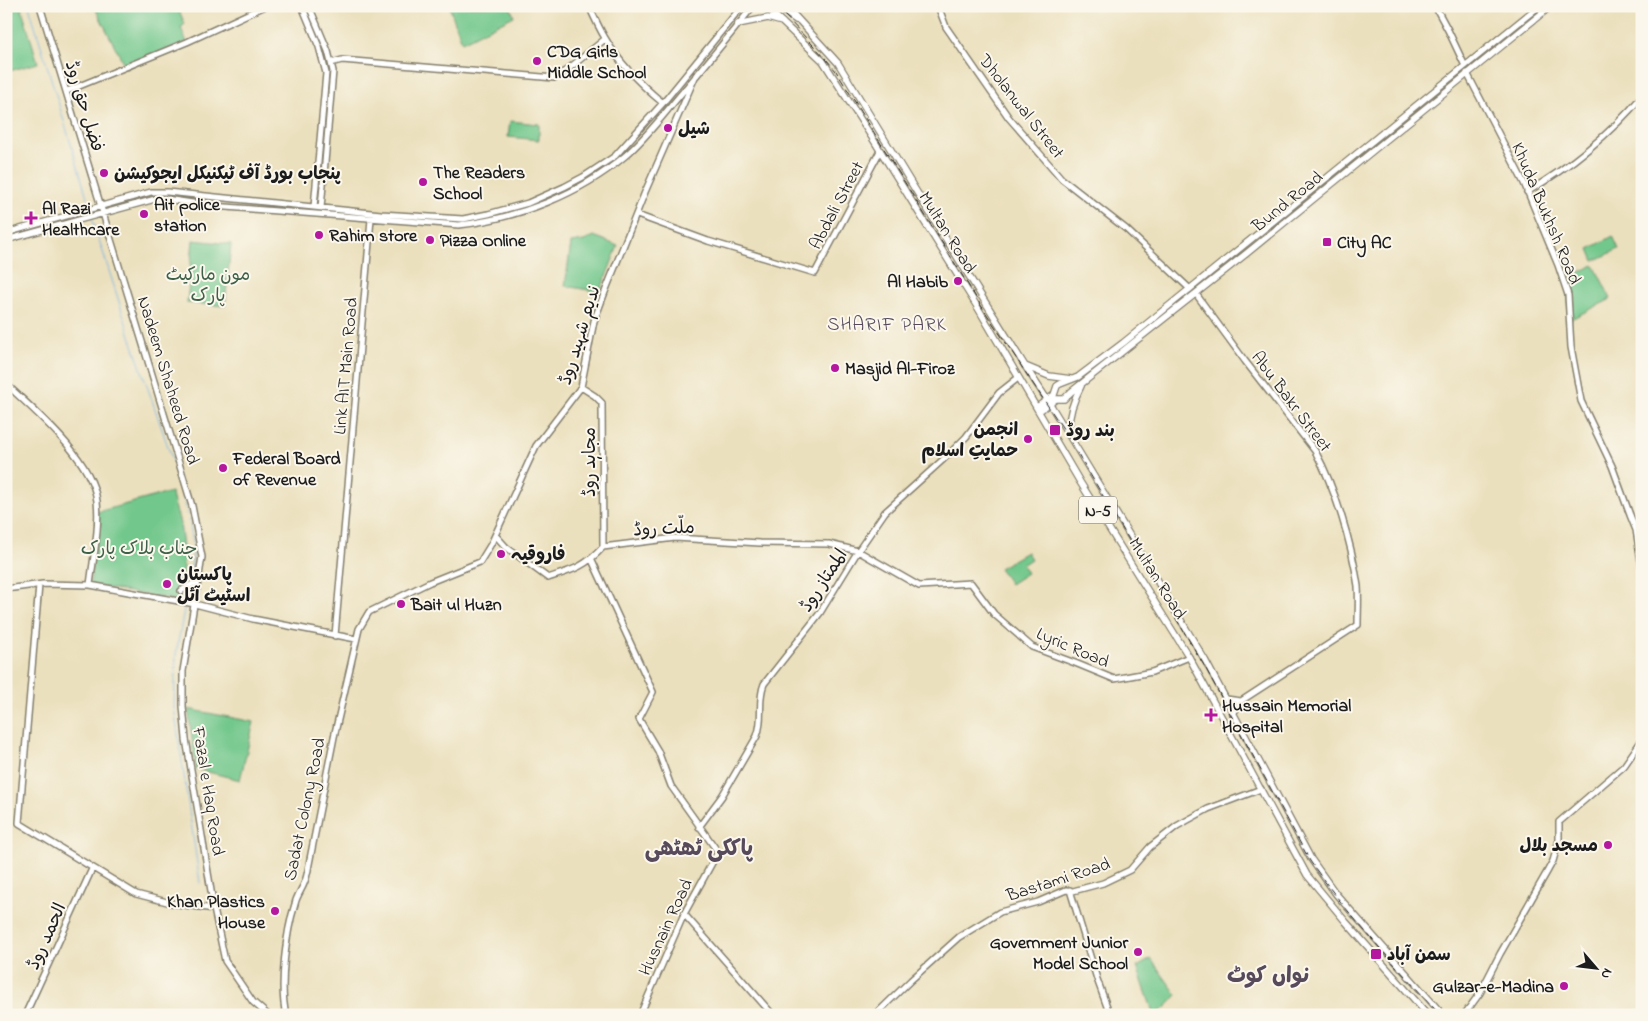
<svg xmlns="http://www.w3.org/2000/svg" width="1648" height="1021" font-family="'Indie Flower','Playpen Sans Arabic',sans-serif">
  <rect width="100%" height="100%" fill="#fbf7ec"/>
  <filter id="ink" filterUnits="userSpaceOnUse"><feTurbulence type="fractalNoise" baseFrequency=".02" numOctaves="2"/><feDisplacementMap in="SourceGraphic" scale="10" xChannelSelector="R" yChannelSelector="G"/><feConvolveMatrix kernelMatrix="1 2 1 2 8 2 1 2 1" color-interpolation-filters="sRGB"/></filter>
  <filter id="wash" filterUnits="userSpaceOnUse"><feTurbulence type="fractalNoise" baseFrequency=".0096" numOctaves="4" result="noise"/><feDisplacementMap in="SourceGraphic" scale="20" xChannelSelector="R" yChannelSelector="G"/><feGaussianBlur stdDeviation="1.12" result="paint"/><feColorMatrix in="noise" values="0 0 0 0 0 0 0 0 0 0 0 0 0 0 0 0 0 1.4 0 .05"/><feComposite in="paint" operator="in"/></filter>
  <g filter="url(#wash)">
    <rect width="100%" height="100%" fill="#ebe0bd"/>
    <path fill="#72c78c" stroke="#477254" d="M6,6H21L38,63L6,72Z
      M94,6H177L185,24L181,28L187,42L126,68Z
      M449,6H510L514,16L462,42Z
      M510,121L539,124V140L508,137Z
      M594,236L618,246L600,292L565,286L571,243L584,241Z
      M1613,236L1619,249L1594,261L1589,249Z
      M193,240L231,244L225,306L187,303Z
      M1594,265L1611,299L1569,320L1568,295L1572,293L1569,286L1572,284L1570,279L1573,277L1572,276Z
      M171,492L180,523L184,555L180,601L90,585L97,512Z
      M1027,552L1031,559L1022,565L1027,573L1010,584L999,568Z
      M188,709L254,722L240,780L196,769Z
      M1151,959L1177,995L1167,1006L1156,1015H1154L1137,967Z"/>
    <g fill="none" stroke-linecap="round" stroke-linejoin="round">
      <path stroke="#6eb0e2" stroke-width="1" d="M29,6L90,207
        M92,218L133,345L177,473L189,519L194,549L189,583
        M186,600L188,590
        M185,604L176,654L174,708L200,883"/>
    </g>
  </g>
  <g filter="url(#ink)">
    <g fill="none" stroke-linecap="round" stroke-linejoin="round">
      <defs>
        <path id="secondary" d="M40,6L192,506L202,557L183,671V706L186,739L214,909L225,961L253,1002L268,1015
          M302,6L319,47L326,73L314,207
          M309,6L328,51L333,71L321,208
          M589,6C594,17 599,28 605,38C619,63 641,85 663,103
          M938,6L946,27L1009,118L1062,179L1126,229L1190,289
          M1435,6L1448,30L1465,66
          M331,63L342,60L554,78L567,70L605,39
          M1467,73L1524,183L1558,265L1568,295L1571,347L1581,401L1612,466L1630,515L1636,530L1642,568
          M67,91L187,42L265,6
          M1527,192C1568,168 1612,133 1642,96
          M637,215L708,241L815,273L880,151
          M6,233L151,192H167L381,214L463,219L488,214L528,203L564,187L583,177L615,156L663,103L742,6
          M6,240L159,198L213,206L459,225C518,218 579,195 625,156C644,140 660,119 676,100C702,69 728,38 753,6
          M1196,294L1245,361L1315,451C1335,487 1352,545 1358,586C1359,599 1358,612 1358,625L1241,701L1233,714
          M6,384C36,412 92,459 97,501C100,527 93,559 90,585
          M581,387L595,396L602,403L603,547
          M496,536L506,547L548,578C573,570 585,567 603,547L675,538L760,543L829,544L858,551L919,586L971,583L994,614L1032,647L1075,663L1114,679L1152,672L1189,657
          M592,560L653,692L639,719L658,751L671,786L718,852L684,914L640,1015
          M39,585L19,823L136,894L171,903L214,909
          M6,589L43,584L90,585L195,604L253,619L356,639
          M181,591L199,580
          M335,636L371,219
          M1226,699L1241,701
          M699,827L722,796L757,736C764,719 757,701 764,684L820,613L858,551L885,512L946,457L966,437L999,393L1018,378
          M1070,890L1097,979L1110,1015
          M684,914L773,1015
          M25,1015L92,869
          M286,1015C279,986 286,932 295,904C296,898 300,892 303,886C306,880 308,871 309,864L334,737L359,629L369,612L430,582L480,562L491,544L536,446L581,387L594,321L605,292L645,192L696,75
          M875,1015L911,980L959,937L1000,912L1038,902L1066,890L1073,891L1103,883L1130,870L1150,847L1177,826L1208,809L1261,789
          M1464,1015L1480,993L1500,954L1547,872L1553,861L1559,840V822L1624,766L1642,740"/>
        <path id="primary" d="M765,6L823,61L873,139L978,308L1080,482L1189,657L1307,875L1346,922L1428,1015
          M777,6L796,20
          M786,6L838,63L913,186L1025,366L1050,404L1205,660L1311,859L1336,894L1443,1015
          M738,24L768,18L782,22
          M1025,366L1049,376L1071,379
          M1037,407L1054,395L1057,386L1060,384L1078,377L1123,343L1539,6
          M1039,411L1056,399H1064L1071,392L1247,253L1551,6
          M1069,432C1068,415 1073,401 1081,386"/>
      </defs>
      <use href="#secondary" stroke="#847e6c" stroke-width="8"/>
      <use href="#primary" stroke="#847e6c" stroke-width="8"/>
      <use href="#secondary" stroke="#fff" stroke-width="5"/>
      <use href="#primary" stroke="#fff" stroke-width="5.5"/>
      <path stroke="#1c1c1c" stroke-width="1" stroke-dasharray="8 4" stroke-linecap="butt" d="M776,6C796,29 818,48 836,71L980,304L1062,427L1205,667L1310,861C1348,916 1396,965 1440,1015"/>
    </g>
  </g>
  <g fill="#b5179e" stroke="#fbf7ec" stroke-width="2">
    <circle cx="537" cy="61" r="5"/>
    <circle cx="668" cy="128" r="5"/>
    <circle cx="104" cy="173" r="5"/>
    <circle cx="423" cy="182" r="5"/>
    <circle cx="144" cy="214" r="5"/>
    <path d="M28.5 210.5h5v5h5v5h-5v5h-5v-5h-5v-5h5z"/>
    <circle cx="319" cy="235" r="5"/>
    <circle cx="430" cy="240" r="5"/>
    <rect x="1322" y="237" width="10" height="10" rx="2.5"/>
    <circle cx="958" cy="281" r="5"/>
    <circle cx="835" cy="368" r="5"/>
    <rect x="1049" y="424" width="12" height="12" rx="2.5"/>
    <circle cx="1028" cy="439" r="5"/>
    <circle cx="223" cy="468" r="5"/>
    <circle cx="501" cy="554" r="5"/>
    <circle cx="167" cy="584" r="5"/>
    <circle cx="401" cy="604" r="5"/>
    <path d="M1208.5 707.5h5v5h5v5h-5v5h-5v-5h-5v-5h5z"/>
    <circle cx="1608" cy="845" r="5"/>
    <circle cx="275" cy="911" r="5"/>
    <circle cx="1138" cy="952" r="5"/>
    <rect x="1370" y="948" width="12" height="12" rx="2.5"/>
    <circle cx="1564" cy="986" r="5"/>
  </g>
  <g text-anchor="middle" stroke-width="4" stroke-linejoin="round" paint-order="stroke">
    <rect fill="#fbf7ec" stroke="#5f5e5a" stroke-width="1" x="1079" y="496.5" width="38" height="27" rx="4"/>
    <g font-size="16" font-weight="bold" fill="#1c1c1c">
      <text x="1098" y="516">N-5</text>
    </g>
    <g font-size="18" font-weight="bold" fill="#1c1c1c" stroke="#fbf7ec" text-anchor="start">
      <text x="547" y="57">CDG Girls<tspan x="547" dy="21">Middle School</tspan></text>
      <text x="678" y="134">شیل</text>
      <text x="433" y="178">The Readers<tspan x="433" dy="21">School</tspan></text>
      <text x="114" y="179">پنجاب بورڈ آف ٹیکنیکل ایجوکیشن</text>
      <text x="154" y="210">Ait police<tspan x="154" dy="21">station</tspan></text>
      <text x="42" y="214">Al Razi<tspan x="42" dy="21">Healthcare</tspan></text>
      <text x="329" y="241">Rahim store</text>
      <text x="440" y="246">Pizza Online</text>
      <text x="1337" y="248">City AC</text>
      <text x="948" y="287" text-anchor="end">Al Habib</text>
      <text x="845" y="374">Masjid Al-Firoz</text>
      <text x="1018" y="435" text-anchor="end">انجمن<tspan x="1018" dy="21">حمایتِ اسلام</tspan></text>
      <text x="1066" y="436">بند روڈ</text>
      <text x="233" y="464">Federal Board<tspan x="233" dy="21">of Revenue</tspan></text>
      <text x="511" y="560">فاروقیہ</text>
      <text x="177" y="580">پاکستان<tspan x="177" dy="21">اسٹیٹ آئل</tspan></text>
      <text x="411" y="610">Bait ul Huzn</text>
      <text x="1222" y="711">Hussain Memorial<tspan x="1222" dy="21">Hospital</tspan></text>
      <text x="1598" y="851" text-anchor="end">مسجد بلال</text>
      <text x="265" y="907" text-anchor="end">Khan Plastics<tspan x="265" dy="21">House</tspan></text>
      <text x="1128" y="948" text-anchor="end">Government Junior<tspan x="1128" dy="21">Model School</tspan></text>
      <text x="1387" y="960">سمن آباد</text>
      <text x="1554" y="992" text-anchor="end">Gulzar-e-Madina</text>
    </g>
    <g font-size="18" fill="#1c1c1c" stroke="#fbf7ec">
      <text transform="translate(85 106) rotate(73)" y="6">فضل حق روڈ</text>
      <text transform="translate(1022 106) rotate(52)" y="6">Dholanwal Street</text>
      <text transform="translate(1287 201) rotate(-39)" y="6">Bund Road</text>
      <text transform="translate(836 205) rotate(-62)" y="6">Abdali Street</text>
      <text transform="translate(1547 213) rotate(67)" y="6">Khuda Bukhsh Road</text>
      <text transform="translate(948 232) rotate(58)" y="6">Multan Road</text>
      <text transform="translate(579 335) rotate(-73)" y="6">ندیم شہید روڈ</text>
      <text transform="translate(345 366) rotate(-85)" y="6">Link AIT Main Road</text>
      <text transform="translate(169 380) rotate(73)" y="6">Nadeem Shaheed Road</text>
      <text transform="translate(1292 401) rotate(53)" y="6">Abu Bakr Street</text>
      <text transform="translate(589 462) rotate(-90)" y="6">مجاہد روڈ</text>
      <text transform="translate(664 528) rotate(-3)" y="6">ملّت روڈ</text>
      <text transform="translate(1158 578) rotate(58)" y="6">Multan Road</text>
      <text transform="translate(823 580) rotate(-57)" y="6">الممتاز روڈ</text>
      <text transform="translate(1073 647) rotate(23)" y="6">Lyric Road</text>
      <text transform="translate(209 791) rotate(81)" y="6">Fazal e Haq Road</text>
      <text transform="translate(304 809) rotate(-78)" y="6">Sadat Colony Road</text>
      <text transform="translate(1058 879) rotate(-18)" y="6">Bastami Road</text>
      <text transform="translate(665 927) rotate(-65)" y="6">Husnain Road</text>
      <text transform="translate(46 936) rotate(-66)" y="6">الحمد روڈ</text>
    </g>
    <g font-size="18" fill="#3e6049" stroke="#fbf7ec">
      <text x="208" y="280">مون مارکیٹ<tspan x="208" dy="21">پارک</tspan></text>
      <text x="139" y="554">چناب بلاک پارک</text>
    </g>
    <g font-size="19" letter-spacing="1" fill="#564a5b" stroke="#fbf7ec">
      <text x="887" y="330">SHARIF PARK</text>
    </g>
    <g font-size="22" font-weight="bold" fill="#564a5b" stroke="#fbf7ec">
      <text x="699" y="855">پاککی ٹھٹھی</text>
      <text x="1269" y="982">نواں کوٹ</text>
    </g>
  </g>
  <rect width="1648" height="1021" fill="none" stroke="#fbf7ec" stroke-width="25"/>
  <g transform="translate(1596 968) rotate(118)" stroke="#fbf7ec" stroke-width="4" paint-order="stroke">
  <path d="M0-4L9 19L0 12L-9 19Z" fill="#1c1c1c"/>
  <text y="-8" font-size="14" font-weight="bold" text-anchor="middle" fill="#1c1c1c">N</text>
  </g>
</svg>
